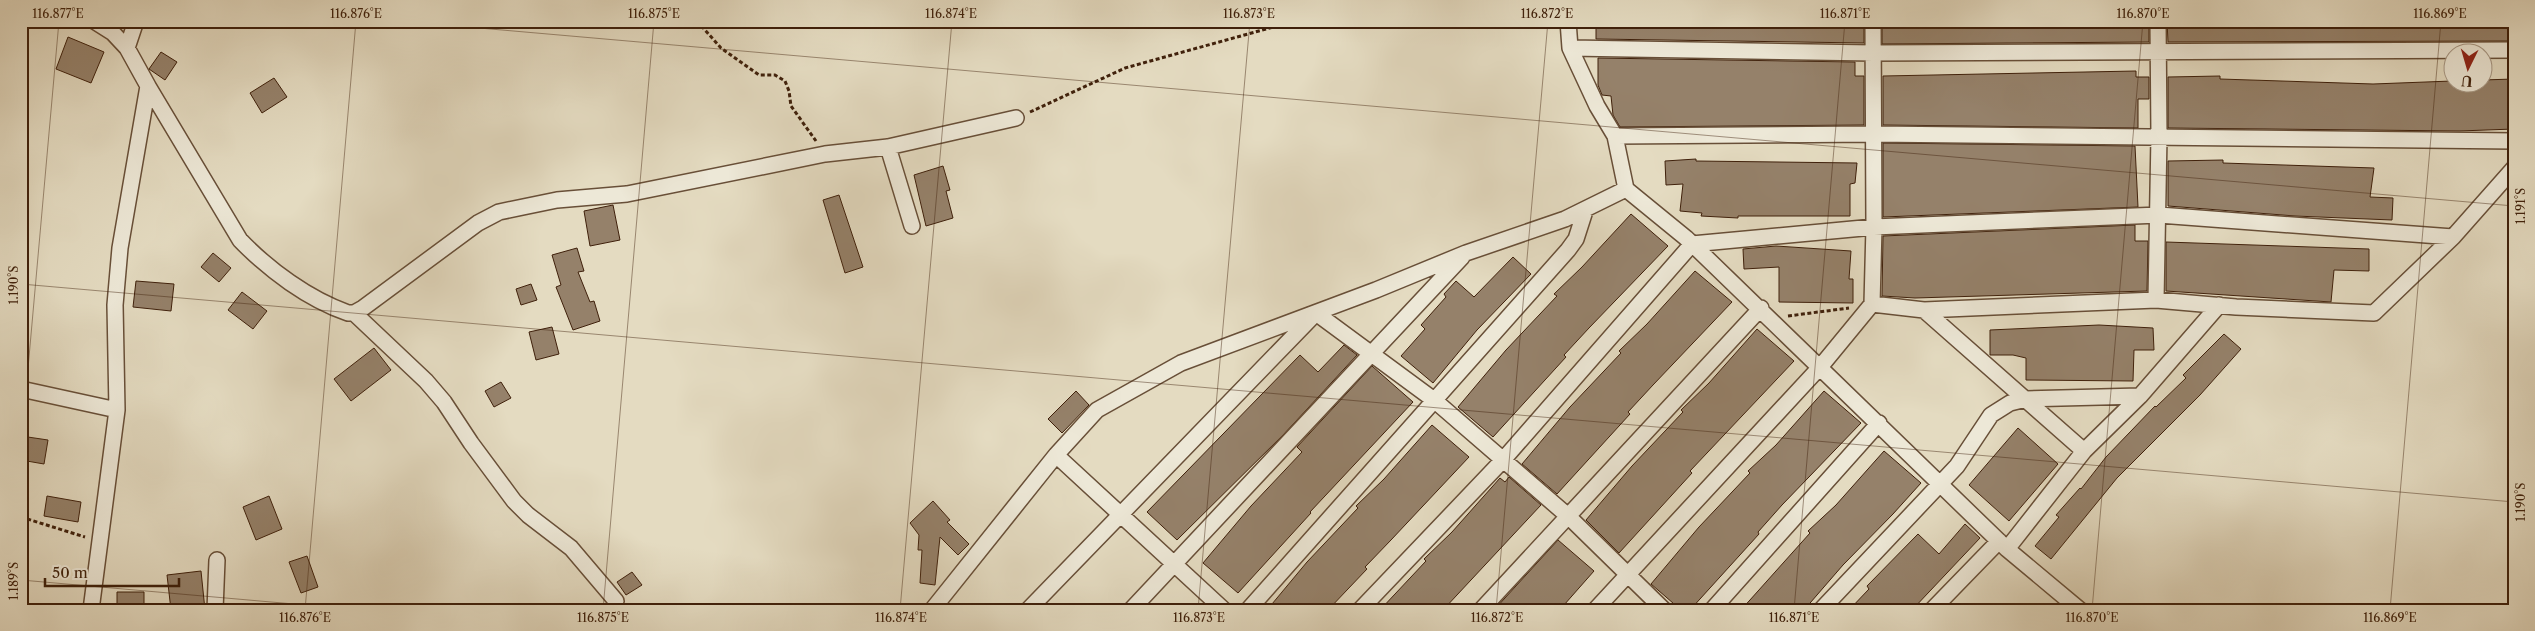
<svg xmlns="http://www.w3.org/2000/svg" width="2535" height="631" font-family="'Libre Caslon Text',serif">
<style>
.building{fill:#95816a;stroke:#3f200b}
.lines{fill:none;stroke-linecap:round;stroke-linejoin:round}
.minor-casing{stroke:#684f38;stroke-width:18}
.path{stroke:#3f200b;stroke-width:3;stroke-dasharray:4 2.5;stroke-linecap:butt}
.minor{stroke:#ede8d7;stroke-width:15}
.ticks{fill:none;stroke:#3f200b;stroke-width:1;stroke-opacity:0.45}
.neatline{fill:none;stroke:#3f200b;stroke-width:2}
.ticks-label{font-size:12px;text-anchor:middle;fill:#3f200b}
</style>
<rect width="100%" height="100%" fill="#e4dbc1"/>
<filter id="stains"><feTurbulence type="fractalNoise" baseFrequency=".004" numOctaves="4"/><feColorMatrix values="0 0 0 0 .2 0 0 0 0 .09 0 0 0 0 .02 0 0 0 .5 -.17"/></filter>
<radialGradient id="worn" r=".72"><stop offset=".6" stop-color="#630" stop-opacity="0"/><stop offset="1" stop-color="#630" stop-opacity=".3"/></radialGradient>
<path class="building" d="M1596,21H1854L1864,22V43L1596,39Z
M1914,21H2149V42L1882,44V22Z
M2167,21L2373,27V24L2409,23V26L2514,22V41L2168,42Z
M68,37L104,52L91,83L56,69Z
M161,52L177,62L165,80L149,69Z
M1598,58L1855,62V76H1864V125L1620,127L1613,115L1611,96L1602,95L1598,85Z
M2136,71V77H2149V99H2138V128L1883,125V76Z
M2220,76V79L2373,84L2452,81V82H2482V80L2514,79V129L2459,131L2168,128V77Z
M274,78L287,97L262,113L250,93Z
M1883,143L2135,146L2138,207L1883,217Z
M1696,159V161L1857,163L1855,183L1850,184V216H1738V218L1701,216L1702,213L1680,211L1683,184L1666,185L1665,161Z
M2223,160V163L2374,168L2370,197L2393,198L2392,220L2295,216L2168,206V161Z
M943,166L950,190L946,191L953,218L926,226L914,175Z
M839,195L863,267L845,273L823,200Z
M613,205L620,240L590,246L584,211Z
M1631,214L1668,246L1589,328L1564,355L1566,357L1493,437L1458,407L1506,350L1557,296L1554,294L1582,267Z
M2135,225V241H2148L2147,291L1915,298L1882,296L1883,236Z
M2166,242L2369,249V271L2334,270L2331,302L2166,291Z
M1776,246L1851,251L1849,279H1853V303L1779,302V267L1744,269L1743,249Z
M577,248L584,271L578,272L590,302L594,301L600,321L573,330L556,287L561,285L552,255Z
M213,253L231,268L219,282L201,267Z
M1513,257L1531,274L1477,330L1433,383L1401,356L1425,329L1421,325L1446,297L1444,294L1456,281L1474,297Z
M1695,271L1732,302L1653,385L1628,412L1630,414L1557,494L1522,464L1570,407L1621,353L1619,351L1647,324Z
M136,281L174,284L171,311L133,307Z
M531,284L537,300L521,305L516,289Z
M242,292L267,311L253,329L228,310Z
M2099,325L2153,328L2154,350H2134L2133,381L2026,380V358L2013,355H1990V330Z
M552,327L559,354L536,360L529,332Z
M1757,329L1794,361L1690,471L1692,473L1619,553L1586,520L1632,466L1683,412L1681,410L1709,383Z
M2224,334L2241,349L2200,395L2117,478L2051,559L2035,546L2059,517L2056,515L2080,488L2081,489L2106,457L2155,406L2156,407L2186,378L2183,375Z
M1344,345L1357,355L1284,434L1177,540L1147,512L1300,355L1318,372Z
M374,348L391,370L351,401L334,379Z
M1372,366L1413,402L1310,512L1311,513L1238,593L1203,563L1251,506L1302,452L1297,447Z
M501,382L511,398L494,407L485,391Z
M1076,391L1089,405L1062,433L1048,419Z
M1824,391L1861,423L1782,505L1758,532L1759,534L1690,610H1681L1651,584L1699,527L1750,473L1748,471L1776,445Z
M1432,425L1469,457L1391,540L1365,567L1367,569L1328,610H1305L1297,603L1291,610H1267L1307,562L1358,508L1356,506L1384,479Z
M2018,428L2058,464L2009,521L1969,485Z
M21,436L48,440L44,464L21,460Z
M1884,451L1921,483L1893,514L1843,565L1804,610H1741L1810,533L1808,531L1836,505Z
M1509,477L1541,505L1443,610H1380L1426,561L1424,559L1452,532L1500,478L1505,482Z
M47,496L81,502L78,522L44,516Z
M269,496L282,529L256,540L243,507Z
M933,501L950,520L947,522L969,544L958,555L940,537L935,585L920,583L922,550H918L919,535L910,523Z
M1965,524L1980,538L1912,610H1849L1869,589L1867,586L1918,534L1939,554Z
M1558,540L1594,571L1564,605L1559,610H1494Z
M307,556L318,587L301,593L289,562Z
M201,571L205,610H171L167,575Z
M632,572L642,585L626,595L617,582Z
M117,592H144V610H117Z"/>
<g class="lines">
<defs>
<path id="minor" d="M1568,21L1570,48L1597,106L1615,136L1626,189L1686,238L2007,549L2080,610
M127,48L136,21
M1570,48L1873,53L2514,50
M148,86L240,240C269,270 308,299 348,313H354L363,308L478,223L499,212L523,207L557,200L627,194L825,154L888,147L1016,118
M1615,136L1874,134L2514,141
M888,147L912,226
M2156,300L2159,136L2158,21
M1872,304L1924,310L2156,300L2236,307L2374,313L2453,237L2514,168
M1924,310L2084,451
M354,313L426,381L444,402L471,443L514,501L528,515L571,548L616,601
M21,389L117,410
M2007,549L2084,451L2140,396L2219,305
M91,610L117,410L115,305L120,248L148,86L127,48L113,33L94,21
M215,610L217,560
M932,610L1056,455
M1028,610L1316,313L1434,400L1568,516L1664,610
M1131,610L1462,257
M1224,610L1056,455L1097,410L1181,363L1376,290L1466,253L1565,219L1626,189
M1248,610L1568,250L1576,239L1585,211
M1360,610L1503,460L1692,244L1874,227L2159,215L2453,237
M1481,610L1761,308
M1595,610L1821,366L1872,304L1874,227L1873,21
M1712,610L1879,423
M1821,610L1957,466L1991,415L2010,403L2026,399L2140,396
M1932,610L1999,541"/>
</defs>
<use href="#minor" class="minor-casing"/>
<path class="path" d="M697,21L721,48L759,75H775L785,81L789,91L791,106L816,141
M1030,112L1125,68L1295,21
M1788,316L1849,308
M21,517L85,537"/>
<use href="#minor" class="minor"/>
</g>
<path class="ticks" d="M399,21L2514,206M21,284L2514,502M21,447L59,21M21,580L362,610M305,610L356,21M603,610L654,21M900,610L952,21M1198,610L1250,21M1496,610L1548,21M1794,610L1845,21M2092,610L2143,21M2390,610L2441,21"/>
<rect width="2535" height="631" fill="none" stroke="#e4dbc1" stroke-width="55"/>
<g transform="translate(2468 68) rotate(185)"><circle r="24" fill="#ede8d7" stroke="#a79885"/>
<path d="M0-4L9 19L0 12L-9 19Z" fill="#8f2418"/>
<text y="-8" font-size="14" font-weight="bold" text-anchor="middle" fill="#3f200b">U</text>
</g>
<path d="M45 578v8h134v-8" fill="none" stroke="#3f200b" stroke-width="2.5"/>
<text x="52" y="578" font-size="15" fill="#3f200b" stroke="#ede8d7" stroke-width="4" paint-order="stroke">50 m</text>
<rect x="28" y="28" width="2480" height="576" class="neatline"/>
<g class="ticks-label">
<text x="58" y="18">116.877°E</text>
<text x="356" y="18">116.876°E</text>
<text x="654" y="18">116.875°E</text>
<text x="951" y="18">116.874°E</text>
<text x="1249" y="18">116.873°E</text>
<text x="1547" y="18">116.872°E</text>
<text x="1845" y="18">116.871°E</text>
<text x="2143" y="18">116.870°E</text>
<text x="2440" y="18">116.869°E</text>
<text transform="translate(2521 206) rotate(-90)" y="4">1.191°S</text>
<text transform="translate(14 285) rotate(-90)" y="4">1.190°S</text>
<text transform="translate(2521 502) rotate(-90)" y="4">1.190°S</text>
<text transform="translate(14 581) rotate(-90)" y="4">1.189°S</text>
<text x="305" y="622">116.876°E</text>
<text x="603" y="622">116.875°E</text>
<text x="901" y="622">116.874°E</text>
<text x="1199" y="622">116.873°E</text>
<text x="1497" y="622">116.872°E</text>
<text x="1794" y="622">116.871°E</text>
<text x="2092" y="622">116.870°E</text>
<text x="2390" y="622">116.869°E</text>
</g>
<rect width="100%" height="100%" filter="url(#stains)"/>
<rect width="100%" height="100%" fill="url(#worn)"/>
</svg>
